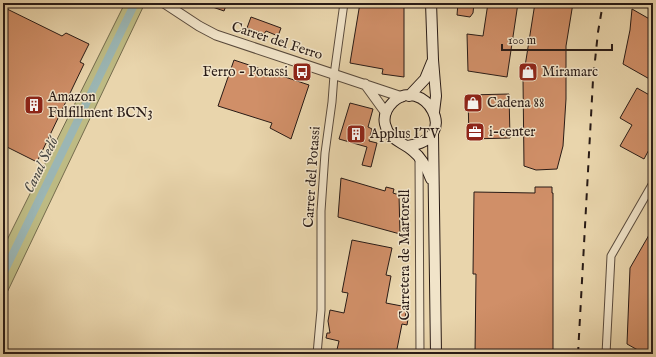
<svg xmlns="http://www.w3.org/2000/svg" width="656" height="357" font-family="'IM FELL English',serif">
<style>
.green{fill:#bebb84;stroke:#746b4d}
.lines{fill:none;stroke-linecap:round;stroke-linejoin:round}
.canal{stroke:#9bb6b4;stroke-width:8}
.building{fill:#d08f68;stroke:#291b16}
.minor-casing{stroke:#594a3c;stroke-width:9}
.tertiary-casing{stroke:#594a3c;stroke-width:11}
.secondary-casing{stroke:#291b16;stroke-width:12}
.minor{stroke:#f1e4c9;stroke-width:7}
.tertiary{stroke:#f1e4c9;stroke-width:9}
.secondary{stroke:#f1e4c9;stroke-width:10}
.rail{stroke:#291b16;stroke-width:2;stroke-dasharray:7 7;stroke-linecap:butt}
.labels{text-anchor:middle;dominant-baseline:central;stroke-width:3;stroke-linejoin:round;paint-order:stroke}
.street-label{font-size:14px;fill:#291b16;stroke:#f1e4c9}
.poi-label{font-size:14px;fill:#291b16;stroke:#f1e4c9;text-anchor:start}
.water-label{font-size:15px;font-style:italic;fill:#4b4a45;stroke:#f1e4c9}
</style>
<rect width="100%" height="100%" fill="#e9d5ac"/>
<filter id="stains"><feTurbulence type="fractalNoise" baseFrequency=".005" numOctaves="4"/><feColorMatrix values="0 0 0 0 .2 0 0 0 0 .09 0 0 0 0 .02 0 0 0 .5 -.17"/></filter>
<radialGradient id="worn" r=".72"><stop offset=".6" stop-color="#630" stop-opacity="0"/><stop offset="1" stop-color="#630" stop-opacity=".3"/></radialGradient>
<path class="green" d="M125,3H145L3,301V248Z"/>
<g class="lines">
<path class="canal" d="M3,274L135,3"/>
</g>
<path class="building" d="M205,3H227L224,11L204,4Z
M360,3H404V77L382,74L383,69L350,63Z
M458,3H474L473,13L470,17L457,15Z
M488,3H518L507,77L468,71L467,34L483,36Z
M535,3H573L566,46V99L563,146L557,169L536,170L524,166L523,79Z
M3,7L62,36L66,33L89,44L80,62L84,64L37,162L3,145Z
M632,9L653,21V81L623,64L630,30Z
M251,17L281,28L278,36L266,31L264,34L247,28Z
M234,60L309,85L291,139L270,128L272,123L218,106Z
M637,88L653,97V142L644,159L620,146L632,125L620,118Z
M509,94L510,138L469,139L468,95Z
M350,103L373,109L368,127L372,129L369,141L377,143L371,167L362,165L367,147L339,139Z
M341,178L385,191L386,187L394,189L393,193L399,195L400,234L338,217Z
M535,187H552V193H553V354H475L476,274H473L474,192L535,193Z
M653,228V354H645L627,344L630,268Z
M352,240L392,248L386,275L391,276L386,303L407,307L405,318L408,319L407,325L402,324L396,354H336L339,341L326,338L327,333H330L328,321L330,310L344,313L348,293L342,292Z"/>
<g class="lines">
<defs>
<path id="minor" d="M419,157L420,354
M317,354L321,310V211L325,153L332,102L334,75L344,3
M606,354L611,256L653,183"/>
<path id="tertiary" d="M164,3L199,26L216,35L402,97
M365,84L386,113"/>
<path id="secondary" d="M431,3L433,60L436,96L434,112
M409,96L425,79L432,62
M433,134L436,354
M407,146C465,139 422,74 393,102C387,108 383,115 385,124C389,141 402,141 413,151C422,158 427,168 431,179"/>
</defs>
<use href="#minor" class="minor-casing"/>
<use href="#tertiary" class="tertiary-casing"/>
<use href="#secondary" class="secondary-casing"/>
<use href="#minor" class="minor"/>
<use href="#tertiary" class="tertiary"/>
<use href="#secondary" class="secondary"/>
<path class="rail" d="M578,354L593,80L598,32L603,3"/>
</g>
<defs>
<symbol id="bus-square" viewBox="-11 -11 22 22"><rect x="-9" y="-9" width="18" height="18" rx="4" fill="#8f2418" stroke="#f1e4c9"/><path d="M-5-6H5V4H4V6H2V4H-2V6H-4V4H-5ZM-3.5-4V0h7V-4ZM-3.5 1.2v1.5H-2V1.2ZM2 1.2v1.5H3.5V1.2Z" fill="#fff"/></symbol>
<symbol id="shop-square" viewBox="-11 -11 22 22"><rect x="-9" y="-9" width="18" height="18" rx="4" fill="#8f2418" stroke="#f1e4c9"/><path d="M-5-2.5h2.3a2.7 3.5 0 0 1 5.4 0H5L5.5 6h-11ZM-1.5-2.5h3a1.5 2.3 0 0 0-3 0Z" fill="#fff"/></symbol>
<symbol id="building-square" viewBox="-11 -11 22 22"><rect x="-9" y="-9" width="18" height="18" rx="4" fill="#8f2418" stroke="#f1e4c9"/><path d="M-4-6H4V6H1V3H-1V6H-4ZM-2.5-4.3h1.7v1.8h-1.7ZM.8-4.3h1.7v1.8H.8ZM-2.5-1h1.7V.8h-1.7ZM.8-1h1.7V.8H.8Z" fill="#fff"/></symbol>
<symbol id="office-square" viewBox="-11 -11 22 22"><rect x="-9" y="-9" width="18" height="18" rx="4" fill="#8f2418" stroke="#f1e4c9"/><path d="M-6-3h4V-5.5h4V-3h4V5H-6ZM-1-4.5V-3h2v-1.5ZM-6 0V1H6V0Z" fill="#fff"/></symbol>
</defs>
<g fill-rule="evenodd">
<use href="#bus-square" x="291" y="61" width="22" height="22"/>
<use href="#shop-square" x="517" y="61" width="22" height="22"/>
<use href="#shop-square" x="462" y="92" width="22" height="22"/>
<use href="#building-square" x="23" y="94" width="22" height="22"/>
<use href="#office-square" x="464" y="121" width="22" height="22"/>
<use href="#building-square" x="345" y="123" width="22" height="22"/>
</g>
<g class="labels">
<g class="street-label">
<text transform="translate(277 41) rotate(18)">Carrer del Ferro</text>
<text transform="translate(312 177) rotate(-86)">Carrer del Potassi</text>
<text transform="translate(405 255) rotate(-90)">Carretera de Martorell</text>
</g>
<g class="poi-label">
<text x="288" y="72" text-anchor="end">Ferro - Potassi</text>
<text x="542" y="72">Miramarc</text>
<text x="48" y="97">Amazon<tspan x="48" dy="16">Fulfillment BCN3</tspan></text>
<text x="487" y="103">Cadena 88</text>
<text x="489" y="132">i-center</text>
<text x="370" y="134">Applus ITV</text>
</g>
<g class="water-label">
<text transform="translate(41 165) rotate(-64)">Canal Sedó</text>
</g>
</g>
<rect width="656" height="357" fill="none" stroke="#e9d5ac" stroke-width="16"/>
<rect x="4" y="4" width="648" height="349" fill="none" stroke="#291b16" stroke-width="2"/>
<rect x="8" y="8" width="640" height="341" fill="none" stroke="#291b16"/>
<path d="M502 44v6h110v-6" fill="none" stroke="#291b16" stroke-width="2"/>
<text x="508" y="44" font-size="12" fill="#291b16" stroke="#f1e4c9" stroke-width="3" paint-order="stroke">100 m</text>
<rect width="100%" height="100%" filter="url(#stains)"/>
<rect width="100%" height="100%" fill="url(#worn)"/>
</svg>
